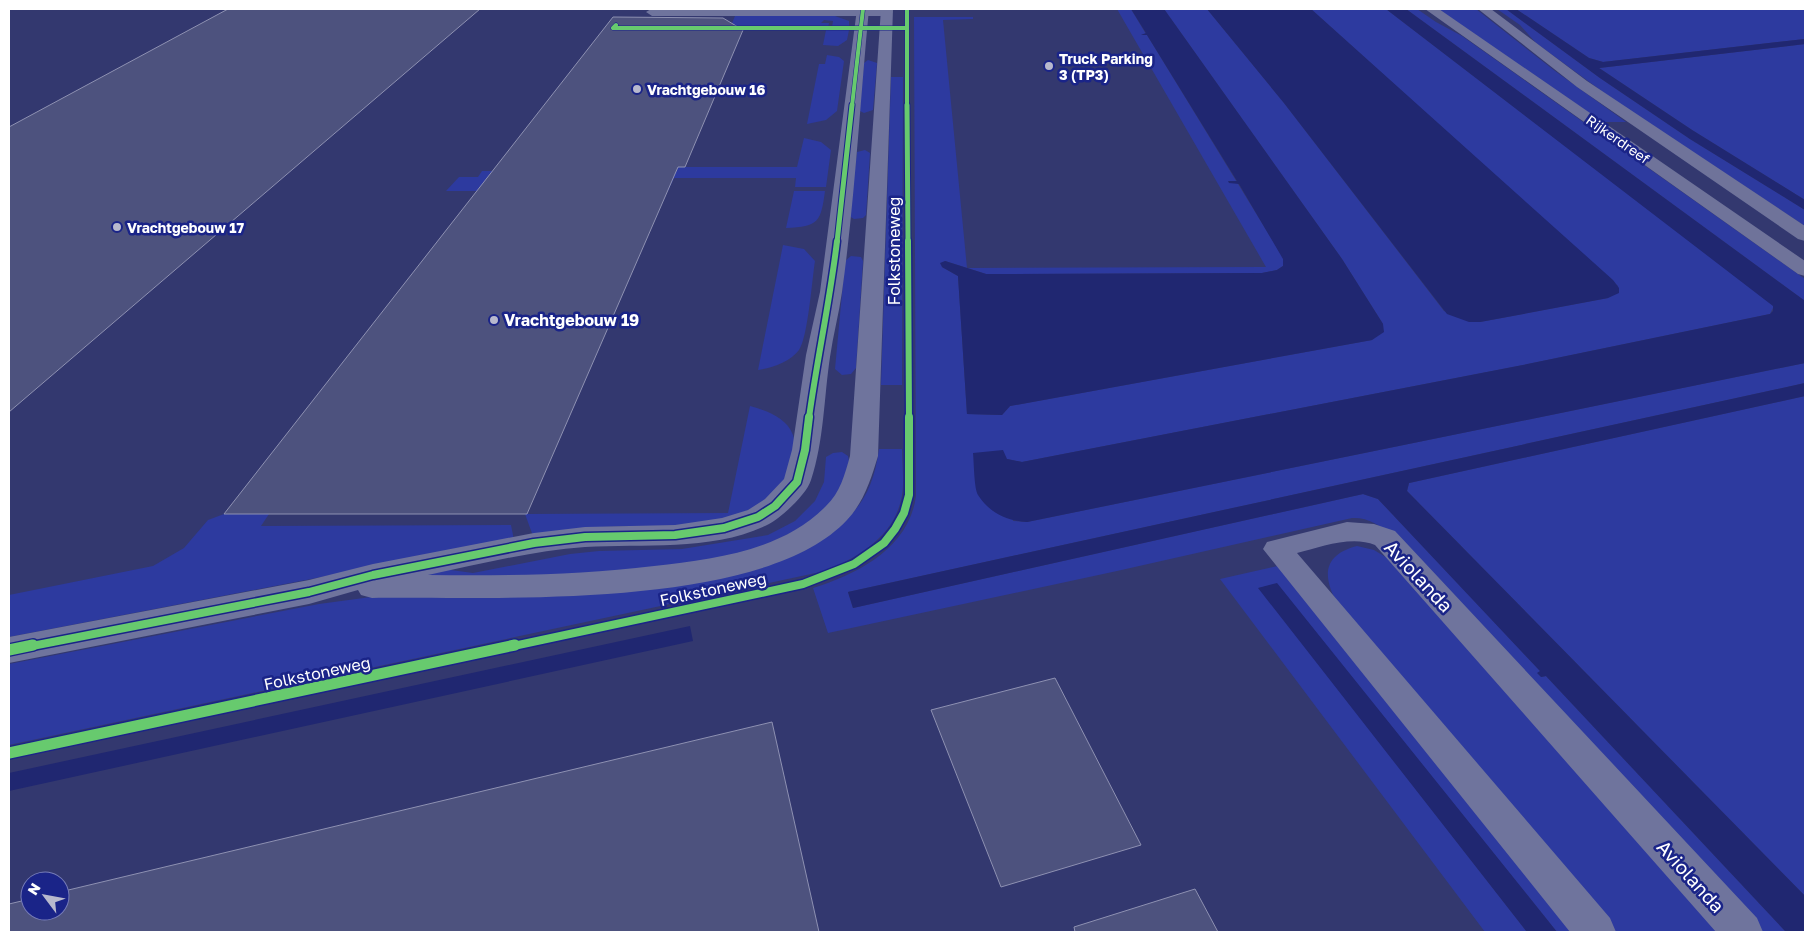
<svg xmlns="http://www.w3.org/2000/svg" width="1814" height="941" font-family="'Golos Text',sans-serif">
<style>
.green{fill:#2d3a9f}
.water{fill:#202771}
.building{fill:#4d527e;stroke:#8e91b2}
.lines{fill:none;stroke-linecap:round;stroke-linejoin:round}
.minor{fill:#6f749d;fill-rule:evenodd}
.tertiary{fill:#6f749d;fill-rule:evenodd}
.trunk{fill:#6f739a;fill-rule:evenodd}
.cycleway-far4-casing{stroke:#1a2488;stroke-width:5}
.cycleway-far3-casing{stroke:#1a2488;stroke-width:7}
.cycleway-far2-casing{stroke:#1a2488;stroke-width:9}
.cycleway-far1-casing{stroke:#1a2488;stroke-width:11}
.cycleway-casing{stroke:#1a2488;stroke-width:14}
.cycleway-far4{stroke:#67ca6e;stroke-width:4}
.cycleway-far3{stroke:#67ca6e;stroke-width:5}
.cycleway-far2{stroke:#67ca6e;stroke-width:6}
.cycleway-far1{stroke:#67ca6e;stroke-width:8}
.cycleway{stroke:#67ca6e;stroke-width:11}
.poi-dot{fill:#b8b9cd;stroke:#1a2488;stroke-width:2}
.labels{text-anchor:middle;dominant-baseline:central;stroke-width:5;stroke-linejoin:round;paint-order:stroke}
.far-poi-label{font-size:14px;font-weight:bold;fill:#fff;stroke:#1a2488;text-anchor:start}
.far-street-label{font-size:14px;fill:#fff;stroke:#1a2488}
.street-label{font-size:16px;fill:#fff;stroke:#1a2488}
.poi-label{font-size:16px;font-weight:bold;fill:#fff;stroke:#1a2488;text-anchor:start}
.near-street-label{font-size:19px;fill:#fff;stroke:#1a2488}
</style>
<rect width="100%" height="100%" fill="#33386f"/>
<path class="green" d="M1117,9H1131L1146,34L1141,35H1147L1284,259L1283,266L1277,270L1262,273L986,274L945,261L942,267L958,276L967,414L1002,415L1010,406L1372,340L1383,324L1342,259L1164,9H1207L1284,103L1444,311L1474,322H1480L1608,298L1618,286L1311,9H1386L1774,306L1770,314L1523,365L1022,462L1007,459L1013,521L1027,522L1805,363V383L848,592L853,608L1363,494L1378,499L1541,672V677L1546,676L1786,932H1756L1391,535C1380,525 1367,517 1352,518L1117,571L828,633L813,588C858,574 909,548 916,496L914,17H973V19L943,20L967,268L1266,267Z
M1406,9H1417L1436,22L1462,36L1805,279V301Z
M1438,9H1476L1555,71L1626,122H1602Z
M1497,9H1506L1600,78L1690,139L1805,210V226L1618,103L1536,43L1520,25Z
M1516,9H1805V39L1603,62L1589,58Z
M753,14L835,16L849,21V27H832L833,21L824,20L821,23H829L828,28H730L735,16Z
M826,30H849L847,40L838,46L823,45Z
M1805,44V200L1692,130L1599,68Z
M827,55L839,57L844,61L837,111L826,120L807,124L819,64H825Z
M868,60L877,63L873,110L864,113L860,111V106L864,63Z
M891,77H903L902,385H881Z
M804,138L821,142L831,150L826,187H795L796,178H674L668,191H446L459,177H478L482,171H676L678,167H797Z
M865,150L870,153L866,215L863,218L854,219L849,216L857,152Z
M794,191H825C821,221 819,227 786,228Z
M783,245L804,249L815,261C812,279 808,337 799,350C790,362 772,368 758,370Z
M851,256L861,257L863,261L856,368L851,374L842,375L835,369L845,261Z
M1805,396V896L1407,491L1409,483Z
M750,406C767,411 786,417 793,435C796,443 793,453 792,461C791,473 786,478 778,487C739,535 656,524 601,527C579,528 556,533 533,536L525,514L728,513Z
M879,449H902C902,465 905,485 901,500C893,537 857,558 825,571L9,745V664L319,604L371,597L563,594L812,545C853,518 872,500 879,449Z
M842,452L848,456L849,461L843,483L832,501L809,524L748,554L606,577L415,579L436,568L473,573L570,554L599,551L682,549L768,535L795,521L815,501L824,482L826,457L833,453Z
M224,514H269L261,526L511,525L514,540L9,637V595L153,566L184,548L208,520Z
M1357,546L1374,550L1399,565L1729,932H1610L1356,631C1337,605 1303,560 1357,546Z
M1282,565L1583,932H1557L1277,584L1259,588L1527,932H1485L1220,579Z"/>
<path class="water" d="M1131,9H1164L1342,259L1383,324L1384,332L1372,340L1010,406L1002,415L967,414L958,276L942,267L940,263L945,261L986,274L1262,273L1277,270L1283,266V259L1239,184L1229,183L1228,181H1237L1147,35H1141L1146,33Z
M1207,9H1311L1613,280L1619,288V293L1608,298L1480,322H1469L1447,314L1284,103Z
M1386,9H1406L1805,301V363L1027,522C1008,521 989,513 978,495C974,488 974,463 973,453L1003,450L1007,459L1022,462L1523,365L1770,314L1773,311V306Z
M1506,9H1516L1589,58L1603,62L1805,39V44L1599,68L1692,130L1805,200V210L1690,139L1600,78Z
M1805,383V396L1409,483L1407,491L1805,896V932H1786L1546,676L1541,677L1537,673L1540,671L1378,499L1363,494L853,608L848,592Z
M1277,583L1557,932H1527L1258,588Z
M690,626L693,641L9,791V773Z"/>
<path class="building" d="M228,9H480L9,412V127Z
M613,17L723,18L743,30L685,167H678L527,514H224Z
M1055,678L1141,845L1001,887L931,710Z
M772,722L819,932H9V904L30,899V911H60V892Z
M1195,889L1218,932H1075L1074,927Z"/>
<g class="lines">
<path class="minor" d="M651,9H888L893,12L887,16H652L646,12Z
M1347,522L1374,524L1395,531L1757,918L1763,932H1716L1375,545C1352,535 1320,547 1297,553L1610,918L1616,932H1570L1263,549L1267,542Z"/>
<path class="tertiary" d="M857,9H869C860,102 855,199 842,292C839,314 833,335 830,357C824,397 824,441 811,480C807,494 782,517 769,524C713,552 645,543 585,547C532,551 480,564 428,575C504,576 579,575 654,566C714,559 782,551 826,506C840,493 845,474 850,456L881,9H893L878,456C871,479 864,502 847,520C761,612 491,596 372,598L361,595L358,590L309,604L9,663V637L309,580L373,564L534,533L585,527L675,525L722,518L748,510L765,499L784,479L792,450L806,355L820,292Z"/>
<path class="trunk" d="M1425,9H1439L1805,261V276L1798,274Z
M1478,9H1491L1587,81L1805,226V241L1798,239L1577,87Z"/>
<defs>
<path id="cycleway-far4" d="M907,9V106
M616,25L613,28H907
M852,106L863,9"/>
<path id="cycleway-far3" d="M907,105L908,242
M837,242L852,105"/>
<path id="cycleway-far2" d="M908,241L909,418
M809,418C817,359 830,301 837,241"/>
<path id="cycleway-far1" d="M27,647L309,592L373,575L534,543L585,537L675,535L724,528L758,517L775,506L797,482L805,450L809,417
M509,647L803,584L854,564L884,543L895,529L904,513L909,495V417"/>
<path id="cycleway" d="M9,650L33,645
M9,753L515,645"/>
</defs>
<use href="#cycleway-far4" class="cycleway-far4-casing"/>
<use href="#cycleway-far3" class="cycleway-far3-casing"/>
<use href="#cycleway-far2" class="cycleway-far2-casing"/>
<use href="#cycleway-far1" class="cycleway-far1-casing"/>
<use href="#cycleway" class="cycleway-casing"/>
<use href="#cycleway-far4" class="cycleway-far4"/>
<use href="#cycleway-far3" class="cycleway-far3"/>
<use href="#cycleway-far2" class="cycleway-far2"/>
<use href="#cycleway-far1" class="cycleway-far1"/>
<use href="#cycleway" class="cycleway"/>
</g>
<g class="poi-dot">
<circle cx="1049" cy="66" r="5"/>
<circle cx="637" cy="89" r="5"/>
<circle cx="117" cy="227" r="5"/>
<circle cx="494" cy="320" r="5"/>
</g>
<g class="labels">
<g class="far-poi-label">
<text x="1059" y="58">Truck Parking<tspan x="1059" dy="16">3 (TP3)</tspan></text>
<text x="647" y="89">Vrachtgebouw 16</text>
<text x="127" y="227">Vrachtgebouw 17</text>
</g>
<g class="far-street-label">
<text transform="translate(1618 139) rotate(35)">Rijkerdreef</text>
</g>
<g class="street-label">
<text transform="translate(894 251) rotate(-90)">Folkstoneweg</text>
<text transform="translate(713 589) rotate(-12)">Folkstoneweg</text>
<text transform="translate(317 673) rotate(-12)">Folkstoneweg</text>
</g>
<g class="poi-label">
<text x="504" y="320">Vrachtgebouw 19</text>
</g>
<g class="near-street-label">
<text transform="translate(1419 576) rotate(47)">Aviolanda</text>
<text transform="translate(1691 876) rotate(48)">Aviolanda</text>
</g>
</g>
<rect width="1814" height="941" fill="none" stroke="#ffffff" stroke-width="20"/>
<g transform="translate(45 896) rotate(302)"><circle r="24" fill="#1a2488" stroke="#767cb8"/>
<path d="M0-4L9 19L0 12L-9 19Z" fill="#b8b9cd"/>
<text y="-8" font-size="14" font-weight="bold" text-anchor="middle" fill="#ffffff">N</text>
</g>
</svg>
